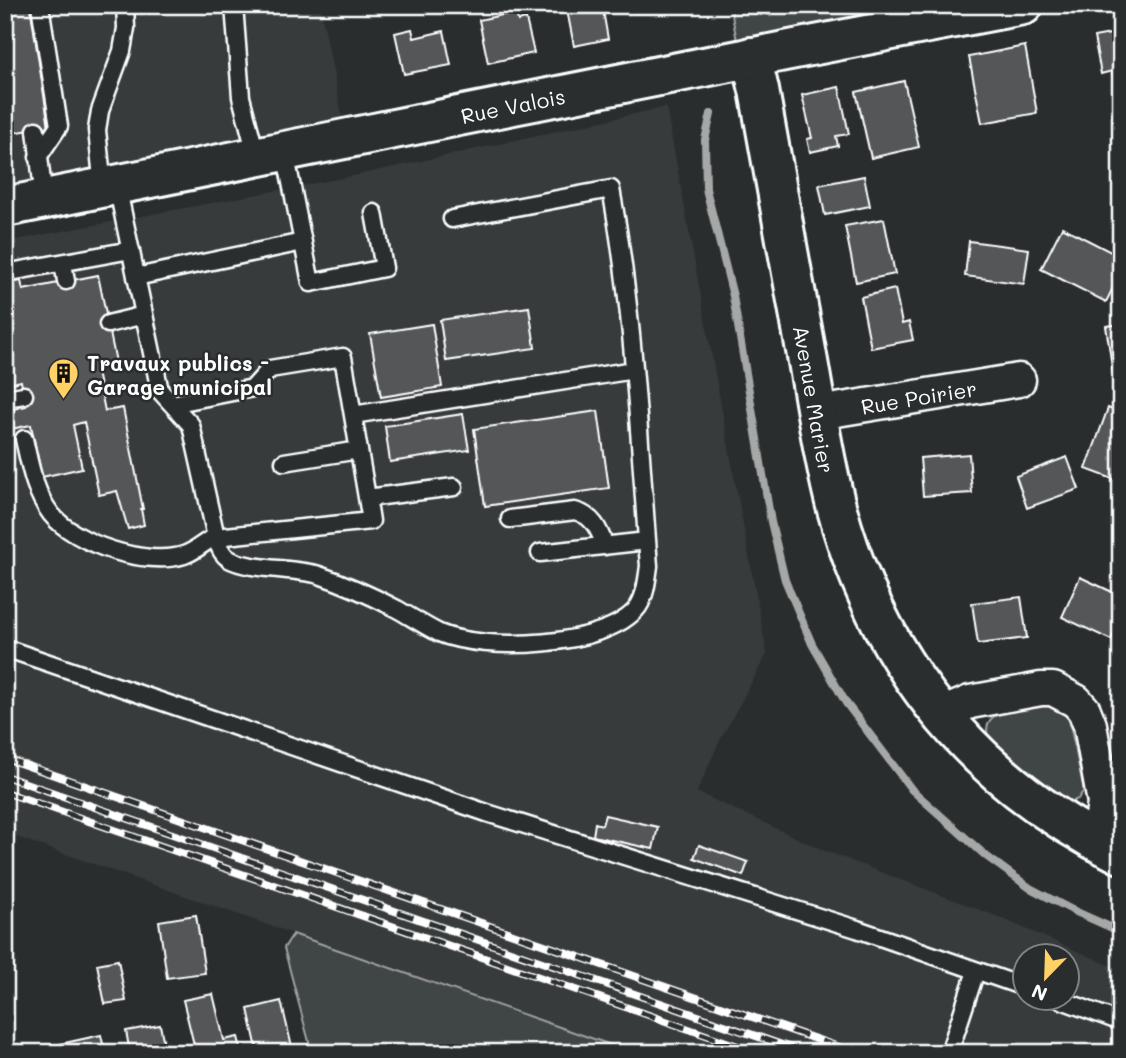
<svg xmlns="http://www.w3.org/2000/svg" width="1126" height="1058" font-family="Mali,sans-serif">
<style>
.built{fill:#373a3b;fill-rule:evenodd}
.green{fill:#414445;stroke:#a0a2a2;stroke-width:2}
.lines{fill:none;stroke-linecap:round;stroke-linejoin:round}
.stream{stroke:#a6a7a7;stroke-width:8}
.building{fill:#555758;stroke:#fff;stroke-width:2}
.service-casing{stroke:#fff;stroke-width:21}
.minor-casing{stroke:#fff;stroke-width:37}
.tertiary-casing{stroke:#fff;stroke-width:44}
.service{stroke:#2a2d2e;stroke-width:16}
.minor{stroke:#2a2d2e;stroke-width:32}
.tertiary{stroke:#2a2d2e;stroke-width:38}
.rail-casing{stroke:#fff;stroke-width:8}
.rail{stroke:#2a2d2e;stroke-width:5;stroke-dasharray:16;stroke-linecap:butt}
.labels{text-anchor:middle;dominant-baseline:central;stroke-width:5;stroke-linejoin:round;paint-order:stroke}
.street-label{font-size:21px;fill:#fff;stroke:#2a2d2e}
.poi-label{font-size:21px;font-weight:bold;fill:#fff;stroke:#2a2d2e;text-anchor:start}
</style>
<rect width="100%" height="100%" fill="#2a2d2e"/>
<filter id="ink" filterUnits="userSpaceOnUse"><feTurbulence type="fractalNoise" baseFrequency=".0143" numOctaves="2"/><feDisplacementMap in="SourceGraphic" scale="14" xChannelSelector="R" yChannelSelector="G"/><feConvolveMatrix kernelMatrix="1 2 1 2 8 2 1 2 1" color-interpolation-filters="sRGB"/></filter>
<g filter="url(#ink)">
<path class="built" d="M5,5H320L343,121L5,189Z
M666,107L767,654L718,744L697,792L823,850L996,916L1121,970V1053H634L5,833V242L353,176ZM1024,956H1066V998H1024Z"/>
<path class="green" d="M730,5H751L771,16L776,5H945L772,38L771,33L737,41Z
M1045,706C1056,706 1063,711 1069,720L1084,790L1078,799L1071,802C1052,795 1005,760 992,744C986,737 985,725 992,718C1000,710 1033,708 1045,706Z
M293,934L634,1053H534C521,1047 508,1050 495,1053H312L284,948Z"/>
<g class="lines">
<path class="stream" d="M760,12L763,5
M711,114L705,140L706,189L733,296L771,522L785,580L812,644L846,703L912,790L986,856L1030,888L1072,910L1121,932"/>
</g>
<path class="building" d="M5,5H30L49,127L5,134Z
M566,5H602L608,39L574,46Z
M634,5H670L636,12Z
M516,12L518,21L526,19L534,53L488,63L479,20Z
M412,29L414,38L444,31L451,65L404,74L395,33Z
M1121,32V75L1113,76L1112,71L1101,74L1094,37Z
M1025,46L1037,113L982,123L969,57Z
M904,81L919,147L871,158L856,92Z
M839,87L849,134L836,136L838,146L810,152L807,139L812,138L802,95Z
M864,176L870,206L825,215L819,185Z
M884,219L895,274L856,282L845,226Z
M1062,227L1121,257V272L1106,302L1041,269Z
M969,241L1029,249L1024,284L965,276Z
M98,275L116,362L96,367L105,411L123,408L143,509H141L144,525L128,529L117,491L99,495L84,422L73,425L82,468L42,477L31,425L6,430L5,416L14,414L13,409L26,406L21,381L5,385V281L7,284L21,281L23,290Z
M895,289L902,324L909,322L913,340L871,348L861,297Z
M529,307L535,348L446,361L440,320Z
M432,324L442,387L381,397L370,334Z
M1121,324V372L1113,373L1106,326Z
M1108,408L1121,413V482L1086,469Z
M598,411L609,488L485,506L474,429Z
M463,414L469,450L390,462L385,426Z
M969,454L972,493L923,496L920,458Z
M1067,457L1079,489L1027,508L1016,476Z
M1080,577L1121,596V618L1111,640L1062,617Z
M1021,597L1027,638L978,644L972,603Z
M605,815L658,827L653,849L593,836L595,823L602,825Z
M699,845L748,862L743,876L694,858Z
M196,915L205,973L167,978L159,921Z
M118,960L126,1001L105,1004L97,964Z
M213,994L224,1040L238,1037L242,1053H196L183,1000Z
M281,1001L292,1047L258,1053L248,1009Z
M160,1025L166,1053H130L126,1031Z
M101,1035L105,1053H62L60,1044Z"/>
<g class="lines">
<defs>
<path id="service" d="M234,5L241,97L257,158
M36,130L44,200
M285,152L311,283L384,268L374,213
M38,157L59,126L40,5
M117,185L160,391L191,425L216,537L371,521L343,357L270,369L253,388L172,404
M103,188L97,130L100,111L122,51L126,28L125,5
M63,263L66,281
M5,273L131,250
M136,277L303,242
M108,324L144,315
M5,398L24,395
M353,415L634,370
M24,439C30,465 34,492 51,514C75,544 146,567 184,555C197,551 204,541 216,537C218,545 221,554 229,559C248,570 296,568 319,575C346,584 372,596 397,609C411,617 425,626 439,633C484,652 607,648 638,607C646,595 647,579 649,566C639,440 634,313 611,189L452,219
M284,462L359,450
M367,498L454,487
M510,519L575,511C593,516 599,529 605,546
M540,553L647,541
M5,648L487,813L857,929L1024,987
M1056,998L1121,1022
M949,1053L976,971"/>
<g id="minor">
<path id="s1" d="M818,413L1019,380"/>
<path d="M945,717L956,708L970,702L1041,689H1053L1076,701L1084,710L1090,725L1104,803L1098,843"/>
</g>
<g id="tertiary">
<path id="s2" d="M751,57L759,90C774,175 790,260 805,345C815,398 822,453 836,506C879,664 974,781 1121,854"/>
<path id="s3" d="M5,207C344,140 683,69 1023,5"/>
</g>
</defs>
<use href="#service" class="service-casing"/>
<use href="#minor" class="minor-casing"/>
<use href="#tertiary" class="tertiary-casing"/>
<use href="#service" class="service"/>
<use href="#minor" class="minor"/>
<use href="#tertiary" class="tertiary"/>
<defs>
<path id="rail" d="M5,758L856,1053
M5,776L805,1053
M5,792L758,1053"/>
</defs>
<use href="#rail" class="rail-casing"/>
<use href="#rail" class="rail"/>
</g>
</g>
<defs>
<symbol id="building-pin" viewBox="-11 -11 22 30"><path d="M0 17L-7.5 6A9.5 9.5 0 1 1 7.5 6Z" fill="#ffd166" stroke="#2a2d2e"/><path d="M-4-6H4V6H1V3H-1V6H-4ZM-2.5-4.3h1.7v1.8h-1.7ZM.8-4.3h1.7v1.8H.8ZM-2.5-1h1.7V.8h-1.7ZM.8-1h1.7V.8H.8Z" fill="#111"/></symbol>
</defs>
<g fill-rule="evenodd">
<use href="#building-pin" x="46" y="356" width="35" height="47"/>
</g>
<g class="labels">
<g class="street-label">
<text stroke="none"><textPath href="#s3" startOffset="518">Rue Valois</textPath></text>
<text stroke="none"><textPath href="#s1" startOffset="102">Rue Poirier</textPath></text>
<text stroke="none"><textPath href="#s2" startOffset="348">Avenue Marier</textPath></text>
</g>
<g class="poi-label">
<text x="87" y="362">Travaux publics -<tspan x="87" dy="24">Garage municipal</tspan></text>
</g>
</g>
<rect width="1126" height="1058" fill="none" stroke="#2a2d2e" stroke-width="28"/>
<rect x="14" y="14" width="1098" height="1030" fill="none" stroke="#fff" stroke-width="2.5" filter="url(#ink)"/>
<g transform="translate(1046 977) rotate(203)"><circle r="33" fill="#2a2d2e" stroke="#7f8182" stroke-width="2"/>
<path d="M0-5L12 26L0 18L-12 26Z" fill="#ffd166"/>
<text y="-10" font-size="19" font-weight="bold" text-anchor="middle" fill="#ffffff">N</text>
</g>
</svg>
